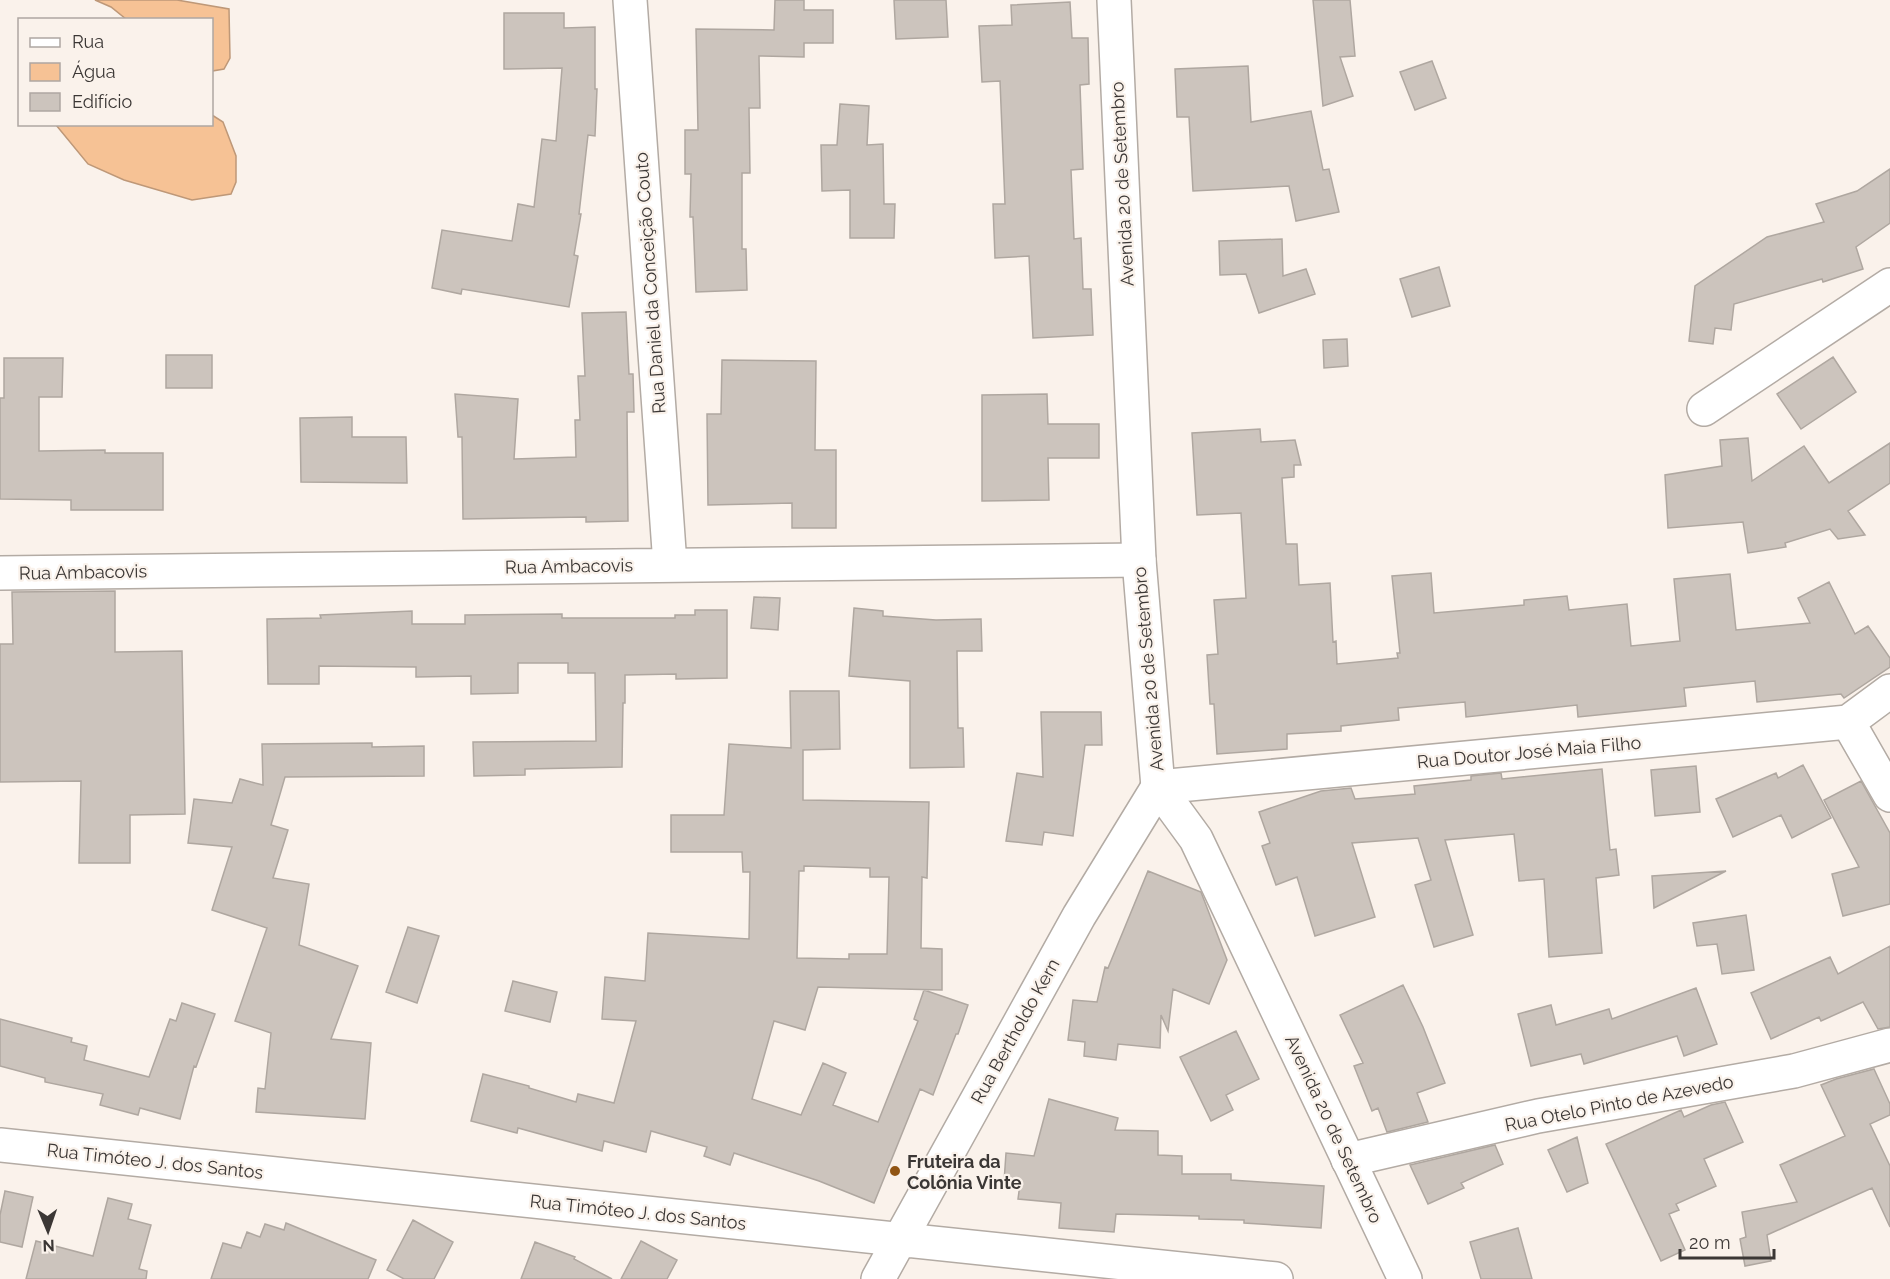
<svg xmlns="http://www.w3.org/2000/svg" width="1890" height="1279" font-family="Raleway,sans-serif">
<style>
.water{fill:#f6c295;stroke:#be9878;stroke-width:1.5}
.building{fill:#ccc4bd;stroke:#afa7a0;stroke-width:1.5;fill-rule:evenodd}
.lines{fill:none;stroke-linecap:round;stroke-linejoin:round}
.minor-casing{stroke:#b3aba4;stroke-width:36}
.tertiary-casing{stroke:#b3aba4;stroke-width:36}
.minor{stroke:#fff;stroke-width:33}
.tertiary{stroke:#fff;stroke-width:33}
.poi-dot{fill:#915514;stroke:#faf2eb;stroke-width:2}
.labels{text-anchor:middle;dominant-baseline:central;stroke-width:4.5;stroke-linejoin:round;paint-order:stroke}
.street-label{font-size:18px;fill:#3b3735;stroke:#faf2eb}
.poi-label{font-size:18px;font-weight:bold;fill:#3b3735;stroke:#faf2eb;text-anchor:start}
</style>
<rect width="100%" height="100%" fill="#faf2eb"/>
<path class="water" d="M95,0H177L229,9L230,58L224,69L212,71V20L126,19L111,7Z
M212,115L223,122L236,156V182L231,194L192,200L124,180L88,164L56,125L212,124Z"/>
<path class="building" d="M775,0H804V10H833V43H804V57L759,56L760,108H749L750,173H742V249H746L747,290L696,292L693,217H690L691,174H685V130H698L696,29L774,30Z
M894,0H946L948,37L896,39Z
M1313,0H1350L1355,56L1340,57L1353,96L1323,106Z
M1070,2L1072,38H1088L1089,84L1080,85L1083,169L1071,170L1074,239L1081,238L1083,289H1091L1093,335L1033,338L1029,256L995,258L993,204H1005L1000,81L982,82L979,26L1012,25L1011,5Z
M504,13H564V28L595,27V89H597L595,136L588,135L579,214H581L574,255L578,256L569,307L462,289L461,294L432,288L442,230L512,241L518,204L534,207L542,139L556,141L562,68L504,69Z
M1432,61L1446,98L1415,110L1400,72Z
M1248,66L1251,122L1311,111L1323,170L1329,169L1339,212L1296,221L1289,186L1193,191L1189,117H1177L1175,69Z
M840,104L869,106L867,145L883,144L884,204H895L894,238H850V190L822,191L821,145H837Z
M1890,169V223L1856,247L1863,269L1823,282L1822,279L1734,304L1731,330L1715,328L1713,344L1689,341L1695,286L1767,237L1824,222L1816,204L1857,191Z
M1282,239L1283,276L1306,269L1315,294L1259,313L1246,274L1220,275L1219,241Z
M1439,267L1450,306L1412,317L1400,279Z
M626,312L629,374H633L634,412H627L628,521L586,522V517L463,519L462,437H458L455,394L518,399L514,459L576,457L575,420H580L578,376H585L582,313Z
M1347,339L1348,366L1324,368L1323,340Z
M166,355H212V388H166Z
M1833,357L1856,392L1801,429L1777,394Z
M4,358H63L62,397H39V451L105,450V453H163V510H71V500L0,499V398H4Z
M722,360L816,361L815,450H836V528H792V503L708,505L707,414H721Z
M1047,394L1048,424H1099V458H1048L1049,500L982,501V395Z
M352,417V437H406L407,483L301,482L300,418Z
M1260,429L1261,442L1295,440L1301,465H1294V477L1282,478L1286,544H1297L1299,585L1330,583L1333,642L1336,641L1337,664L1398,658L1397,653H1400L1392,576L1431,573L1434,613L1524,605V600L1567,596L1569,610L1627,604L1631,646L1680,641L1674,579L1730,574L1736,630L1810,623L1798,598L1829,582L1855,634L1868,626L1890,658V667L1844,698L1841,694L1757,702L1755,681L1684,688L1686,706L1578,717L1577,705L1466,717L1465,702L1398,708L1399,720L1341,726V731L1287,734V749L1217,754L1214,704H1210L1207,655L1218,654L1214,600L1246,598L1241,513L1197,515L1192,433Z
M1748,438L1752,481L1804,446L1829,483L1890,443V483L1848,511L1865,535L1838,539L1830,529L1785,543L1786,547L1748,553L1743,522L1668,528L1665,475L1722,466L1720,440Z
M115,591V652L182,651L185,814L130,815V863H79L81,781L0,782V644H13L12,592Z
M754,597L780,598L778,630L751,628Z
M854,608L883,611V616L936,620L981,619L982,651H957L958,728H963L964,767L910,768V681L849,676Z
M695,610H727V678L676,679V674L625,675V703H623L622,767L525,769V775L474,776L473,742L596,741L595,673H568V663H518V693L471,694V676L416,677V667L319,666V684H268L267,619L321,618L320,615L412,611V624H465V615L562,614V618H675V615H695Z
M790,691H839L840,749L803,750V800L929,802L927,878L922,877L921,948L942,949V990L818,987L805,1030L774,1021L752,1099L801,1115L823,1063L846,1073L833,1105L878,1122L918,1021L914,1019L924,990L968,1005L958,1034H956L933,1095L920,1089L874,1203L819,1181L734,1153L730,1165L704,1156L707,1147L651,1131L646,1152L604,1141L602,1151L518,1128L517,1133L471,1121L483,1074L529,1086V1088L576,1102L578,1094L614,1103L636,1021L602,1019L605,977L645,981L648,933L749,939L750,872H743L742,852H671V815H724L729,744L791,748ZM804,866L870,868V877H889L887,954H849V959L797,958L799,871H804Z
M1041,712H1101L1102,745H1085L1073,836L1044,832L1042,845L1006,841L1017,773L1043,777Z
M372,743V747L424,746V776L285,777L271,825L288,830L273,878L309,884L299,945L358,966L331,1039L371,1043L365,1119L256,1112L258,1088L265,1089L271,1033L235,1021L267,928L212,910L232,847L188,843L194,799L232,803L240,779L263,785L262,744Z
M1803,765L1831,818L1792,838L1781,815L1733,837L1716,799L1776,773L1778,778Z
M1696,766L1700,812L1655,816L1651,770Z
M1602,769L1610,850L1616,849L1619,875L1596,878L1602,953L1549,957L1544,879L1519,881L1514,834L1445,840L1473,935L1434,947L1415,885L1431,880L1418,838L1352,843L1375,917L1315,936L1297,877L1276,885L1262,846L1270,843L1259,812L1321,791L1351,788L1355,799L1415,794L1414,786L1471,780V776L1501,773L1502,779Z
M1861,781L1890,833V904L1843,916L1832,874L1859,867L1824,800Z
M1148,871L1201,892L1227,960L1209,1004L1173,989L1168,1031L1161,1015L1160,1048L1118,1044L1116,1060L1084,1056L1085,1042L1068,1040L1073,1000L1097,1002L1105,967L1108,968Z
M1726,871L1654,908L1652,876Z
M1746,915L1754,970L1722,974L1717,944L1697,946L1693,923Z
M408,927L439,936L417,1003L386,992Z
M1890,946V1027L1878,1029L1863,1002L1821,1021L1819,1017L1771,1039L1751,993L1830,957L1838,974Z
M513,981L557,992L550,1022L505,1011Z
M1403,985L1423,1027L1445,1083L1417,1093L1428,1122L1387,1132L1378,1108L1372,1111L1354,1066L1363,1063L1340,1015Z
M1696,988L1717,1044L1684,1056L1677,1036L1584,1064L1581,1054L1531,1066L1518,1014L1551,1005L1556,1025L1609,1009L1612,1019Z
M182,1003L215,1014L196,1067L194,1066L180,1119L140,1108L138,1115L100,1105L103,1094L45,1082V1078L0,1066V1019L72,1038L71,1042L87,1046L84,1060L149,1077L170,1019L176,1021Z
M1236,1031L1259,1079L1226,1095L1233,1110L1211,1121L1180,1057Z
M1874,1069L1890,1104V1115L1870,1124L1890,1166V1227L1872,1188L1767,1235L1771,1261L1745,1266L1740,1239L1746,1237L1742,1212L1797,1202L1780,1165L1845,1136L1821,1085L1836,1079Z
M1049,1099L1118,1118L1115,1130L1158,1131V1155L1182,1156V1174H1231V1180L1324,1186L1321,1228L1244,1223V1220L1199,1219V1216L1116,1214L1114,1232L1059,1228L1061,1203L1018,1199L1020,1184L1004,1182L1006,1153L1034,1156Z
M1725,1102L1743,1142L1704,1159L1716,1186L1676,1204L1679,1210L1669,1214L1685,1250L1661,1261L1606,1144L1681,1110L1684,1117L1711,1105Z
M1577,1137L1588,1183L1567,1192L1548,1150Z
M1495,1145L1503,1164L1461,1183L1464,1188L1428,1204L1410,1165Z
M5,1191L33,1197L22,1247L0,1242V1215Z
M108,1198L132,1204L128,1219L151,1225L139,1269L147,1271L146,1279H26L36,1241L93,1256Z
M413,1220L453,1242L434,1279H404L387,1270Z
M286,1223L376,1260L368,1279H211L223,1243L241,1248L247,1232L260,1237L265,1224L284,1230Z
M1518,1228L1532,1279H1481L1470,1242Z
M641,1241L677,1260L667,1279H621Z
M535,1242L575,1257L574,1259L612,1279H521Z"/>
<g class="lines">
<defs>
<path id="minor" d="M630,0L670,565
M1704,409L1890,285
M0,573L1139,560
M1848,722L1890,795
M0,1145L1276,1279
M1348,1160L1538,1116L1794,1071L1890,1045
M878,1279L1079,916L1158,787L1848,722L1890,691"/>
<path id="tertiary" d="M1114,0L1139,560L1158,787L1196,839L1405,1279"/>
</defs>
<use href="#minor" class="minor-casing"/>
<use href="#tertiary" class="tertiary-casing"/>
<use href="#minor" class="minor"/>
<use href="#tertiary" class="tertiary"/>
</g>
<circle class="poi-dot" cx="895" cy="1171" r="6"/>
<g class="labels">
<g class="street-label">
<text transform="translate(1122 184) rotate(-93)">Avenida 20 de Setembro</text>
<text transform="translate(650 283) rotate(-94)">Rua Daniel da Conceição Couto</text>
<text transform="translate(569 566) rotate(-1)">Rua Ambacovis</text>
<text transform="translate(83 572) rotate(-1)">Rua Ambacovis</text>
<text transform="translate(1148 669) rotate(-95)">Avenida 20 de Setembro</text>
<text transform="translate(1529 752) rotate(-5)">Rua Doutor José Maia Filho</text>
<text transform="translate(1015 1031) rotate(-61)">Rua Bertholdo Kern</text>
<text transform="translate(1619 1103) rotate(-11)">Rua Otelo Pinto de Azevedo</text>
<text transform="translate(1334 1129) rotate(65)">Avenida 20 de Setembro</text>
<text transform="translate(155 1161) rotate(6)">Rua Timóteo J. dos Santos</text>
<text transform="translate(638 1212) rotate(6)">Rua Timóteo J. dos Santos</text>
</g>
<g class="poi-label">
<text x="907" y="1161">Fruteira da<tspan x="907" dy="21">Colônia Vinte</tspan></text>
</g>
</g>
<rect x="18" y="18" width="195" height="108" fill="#faf2eb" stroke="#aea7a2" stroke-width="1.5"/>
<rect x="30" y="38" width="30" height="9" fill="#ffffff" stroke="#aea7a2" stroke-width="1.5"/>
<text x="72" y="48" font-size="18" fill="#3b3735">Rua</text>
<rect x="30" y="63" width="30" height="18" fill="#f6c295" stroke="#aea7a2" stroke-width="1.5"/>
<text x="72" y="78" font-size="18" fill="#3b3735">Água</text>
<rect x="30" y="93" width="30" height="18" fill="#ccc4bd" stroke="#aea7a2" stroke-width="1.5"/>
<text x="72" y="108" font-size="18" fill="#3b3735">Edifício</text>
<g transform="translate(48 1231) rotate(178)" stroke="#faf2eb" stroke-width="4.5" paint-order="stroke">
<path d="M0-4.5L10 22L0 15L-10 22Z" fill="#3b3735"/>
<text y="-9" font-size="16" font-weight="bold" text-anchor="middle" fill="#3b3735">N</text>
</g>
<path d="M1680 1249v9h94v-9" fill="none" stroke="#3b3735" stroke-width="3"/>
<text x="1689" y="1249" font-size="18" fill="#3b3735" stroke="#faf2eb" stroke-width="4.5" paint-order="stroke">20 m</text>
</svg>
